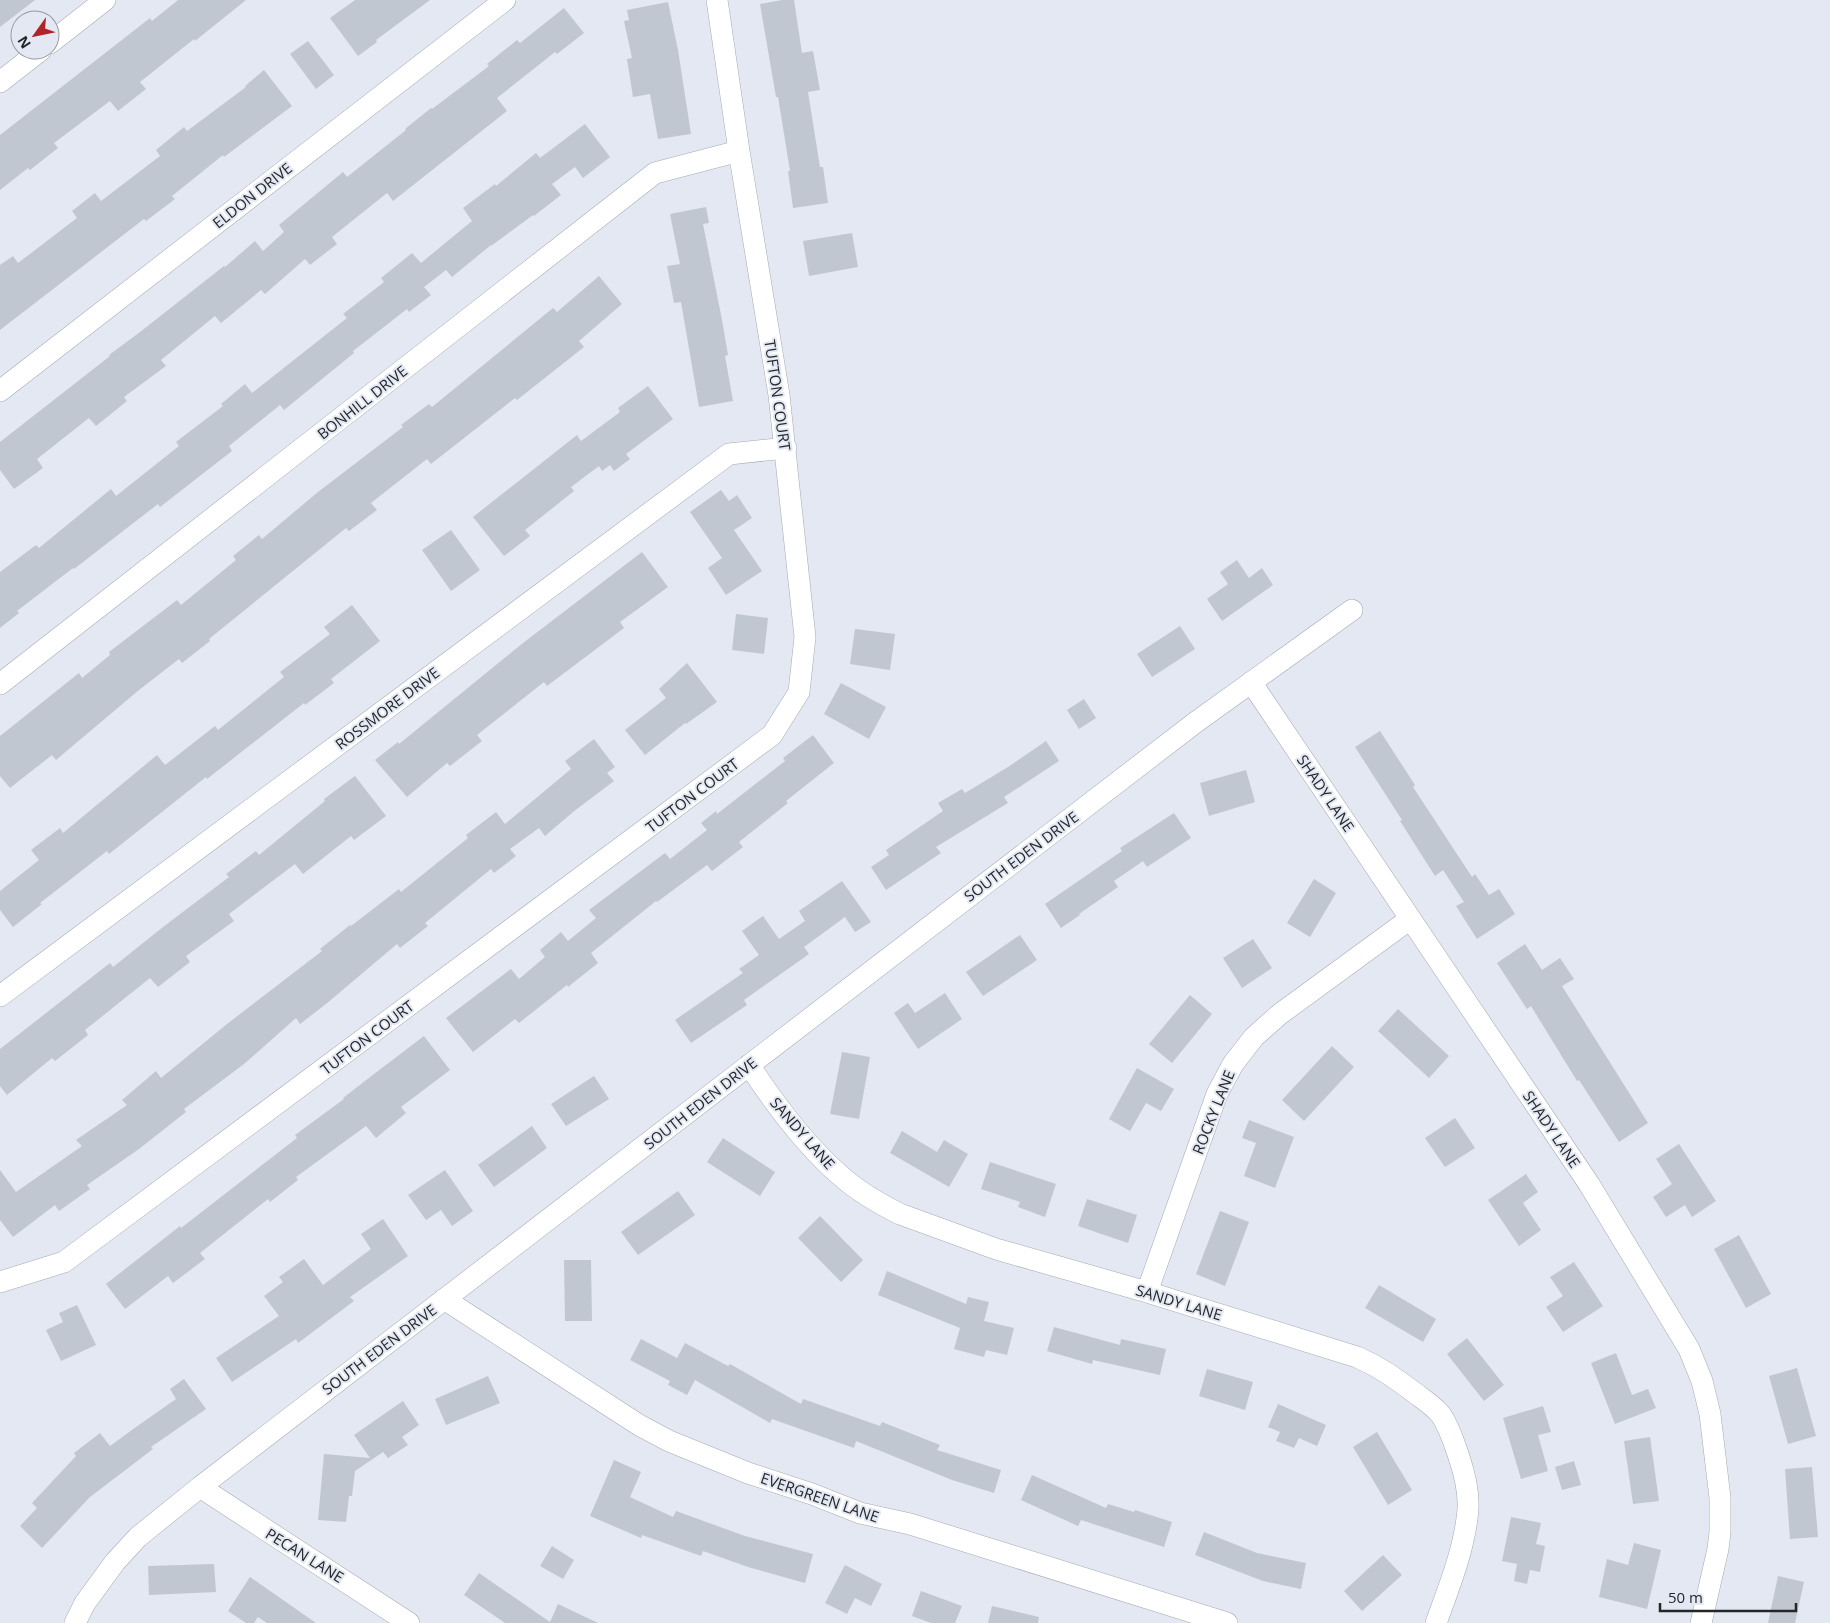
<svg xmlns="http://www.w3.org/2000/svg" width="1830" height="1623" font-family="'Open Sans',sans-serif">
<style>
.building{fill:#c1c7d1}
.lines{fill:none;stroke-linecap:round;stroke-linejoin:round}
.minor-casing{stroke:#a4a9b3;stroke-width:22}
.minor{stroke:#fff;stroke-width:21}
.labels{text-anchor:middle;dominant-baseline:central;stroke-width:4;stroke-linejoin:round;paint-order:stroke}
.street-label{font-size:15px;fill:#242629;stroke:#e3e8f3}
</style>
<rect width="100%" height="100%" fill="#e3e8f3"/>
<path class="building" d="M0,0H35L0,27Z
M178,0H246L195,41L194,39L140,82L146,89L118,111L110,101L54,143L58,148L30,170L28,168L0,190V135L150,18L152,21Z
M355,0H430L376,40L377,42L358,56L330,18Z
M782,0H794L802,53L813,51L820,90L808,92L820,167H823L828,203L793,208L788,171H790L778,97H776L760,4Z
M668,2L678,50L691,134L658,139L650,94L633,97L627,59L632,58L624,21L629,20L627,10Z
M564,8L584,33L557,54L555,52L497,98L507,111L393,201L387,193L332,237L337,244L310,265L305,259L265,294L261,290L221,323L215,316L161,360L166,366L124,397L127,401L96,426L89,418L37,459L43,468L14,489L0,470V442L110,356L109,355L140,332L224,266L225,267L255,241L263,251L284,232L279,225L343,172L347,177L406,130L405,129L431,108L432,109L489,66L487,64L517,40L520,43Z
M308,41L334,75L316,89L290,54Z
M264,70L292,106L224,157L223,155L172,196L175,199L146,221L144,219L0,330V265L13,256L18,263L77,218L72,211L95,193L101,201L160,156L156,150L184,127L187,131L246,87L245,86Z
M585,124L610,157L583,178L575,167L552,184L561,195L534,216L533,215L491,246V245L452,277L446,270L424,287L431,295L409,312L407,309L353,351L354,353L284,410L280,405L229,446L232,451L160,507L158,504L74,569L73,568L17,611L19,613L0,628V572L36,545L39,548L111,489L116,496L179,446L176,442L223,406L221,404L245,384L252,393L347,318L343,314L384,282L381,278L412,253L421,263L472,221L463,208L495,184L496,186L536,153L540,158Z
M706,207L709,223L703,224L722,320L728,355L725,356L733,401L699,407L681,302L674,303L667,266L680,264L670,214Z
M852,233L858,267L809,276L803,241Z
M599,276L622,304L579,341L584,347L517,400L515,398L431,464L427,459L371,503L377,510L349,531L346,528L209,639L210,641L182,663L179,659L139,690L56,760L52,755L10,788L0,776V736L79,673L82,678L110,655L109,652L177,600L181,605L236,560L233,556L259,535L262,539L318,492L403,427L401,425L429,404L432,407L553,308L557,312Z
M648,386L673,419L626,454L630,459L614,471L610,465L602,471L599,466L571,487L574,491L525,530L530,536L504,556L473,517L577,435L581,441L620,412L618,408Z
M721,490L729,501L737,495L752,518L734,530L762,571L726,595L708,568L722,558L690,512Z
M451,530L480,570L451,591L422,550Z
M642,552L668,587L620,622L624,628L547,686L544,682L477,735L482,741L450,766L447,763L407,797L375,760L398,742L399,744L523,643Z
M1237,560L1249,578L1262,568L1273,585L1222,621L1207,599L1228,584L1220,572Z
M352,605L380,641L331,679L334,683L305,705L304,703L207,779L206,777L109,854L107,851L40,903L42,904L13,927L0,910V891L39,860L31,850L60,828L63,833L157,755L165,765L215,726L218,730L284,677L280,672L330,634L324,627Z
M736,614L768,618L764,654L732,650Z
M1180,626L1195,649L1152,677L1137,654Z
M855,629L895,634L890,670L850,664Z
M687,663L717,702L686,724L685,723L645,755L625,730L666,698L659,689Z
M841,683L886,707L869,739L824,714Z
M1084,699L1096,718L1079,729L1067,710Z
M1380,731L1415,785L1413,787L1472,877L1475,874L1489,895L1499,889L1515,914L1477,939L1456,906L1464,902L1443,870L1435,876L1400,821L1402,820L1355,747Z
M813,735L834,763L786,801L788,803L739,842L743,847L712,871L707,865L657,902L656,901L591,953L598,963L568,987L567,985L519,1023L515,1019L473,1052L446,1018L511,969L519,979L545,957L540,950L561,932L568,941L596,918L589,910L665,853L670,859L707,830L701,823L716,811L717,814L785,761L783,758Z
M594,739L615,767L607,773L614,781L573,812L545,836L539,828L510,849L516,856L494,873L491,869L425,923L428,926L400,948L397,944L326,1004L300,1024L296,1018L244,1064L184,1109L186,1112L139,1149L87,1185L90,1189L59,1211L55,1205L13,1237L0,1220V1170L16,1192L82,1146L76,1140L127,1105L122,1100L156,1071L161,1078L227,1024L322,951L320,949L350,925L351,926L399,889L401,892L468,838L466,835L496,812L505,824L571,769L565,761Z
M1046,741L1059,761L1004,797L1008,803L936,847L941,853L886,890L871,867L889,855L886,850L943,811L938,803L962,789L965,793L1008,767Z
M1246,770L1255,802L1209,816L1200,783Z
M355,776L386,816L354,840L351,836L303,874L295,864L229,914L234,921L186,956L190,962L158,987L150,978L85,1030L88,1035L55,1061L52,1058L7,1095L0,1086V1049L110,963L113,967L163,927L229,877L226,874L256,851L259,855L325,801L324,799Z
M1174,813L1191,838L1147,867L1143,861L1114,881L1118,887L1079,914L1080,915L1061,928L1045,904L1122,851L1120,848Z
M1314,879L1336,893L1310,937L1287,923Z
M842,881L871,922L855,932L845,917L804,947L809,954L744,1000L747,1005L691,1043L675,1020L743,973L739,969L759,955L742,931L763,916L779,939L805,921L799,911Z
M1020,935L1037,960L983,996L966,972Z
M1253,939L1272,968L1242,988L1223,958Z
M1525,944L1542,970L1560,958L1574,979L1562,986L1648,1123L1619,1142L1579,1080L1577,1081L1531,1006L1527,1009L1497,963Z
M945,993L962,1019L918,1049L894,1013L908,1003L915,1013Z
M1190,995L1212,1014L1172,1063L1149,1044Z
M1398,1009L1449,1056L1429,1078L1378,1031Z
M424,1036L450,1070L401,1107L406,1113L376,1138L366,1126L296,1177L298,1180L270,1202L268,1199L200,1253L205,1259L173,1283L168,1276L125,1309L106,1284L180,1226L181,1228L297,1138L295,1135L344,1099L343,1098L374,1074Z
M1332,1046L1354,1067L1304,1121L1282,1100Z
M842,1052L870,1057L859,1119L830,1114Z
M1137,1068L1174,1089L1161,1111L1146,1103L1130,1131L1109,1119Z
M594,1076L609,1099L566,1126L551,1104Z
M1455,1118L1475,1148L1445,1167L1425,1138Z
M1249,1120L1294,1137L1275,1188L1244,1176L1256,1143L1242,1138Z
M532,1126L547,1148L494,1187L478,1165Z
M902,1131L937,1152L944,1140L968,1154L949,1187L890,1153Z
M723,1138L775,1172L760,1196L707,1162Z
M1679,1144L1716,1201L1692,1217L1685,1205L1666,1217L1653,1197L1672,1184L1656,1159Z
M990,1162L1056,1184L1045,1217L1018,1207L1020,1202L981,1189Z
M445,1170L473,1211L452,1226L441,1210L426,1220L408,1195Z
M1526,1174L1538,1192L1523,1203L1541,1230L1519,1246L1488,1200Z
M678,1191L695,1215L638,1255L621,1232Z
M1087,1199L1137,1215L1128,1243L1078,1226Z
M1220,1211L1249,1222L1225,1286L1196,1274Z
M820,1216L863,1260L841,1282L798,1238Z
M383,1219L408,1256L350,1297L354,1301L298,1343L296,1339L232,1382L216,1358L279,1316L264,1296L283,1282L279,1277L304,1259L323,1285L371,1249L361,1234Z
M1739,1235L1771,1294L1746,1308L1714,1249Z
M564,1260H591L592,1321H565Z
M1574,1262L1603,1306L1563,1332L1546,1307L1563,1296L1550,1277Z
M887,1271L966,1304L968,1297L989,1302L984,1321L1014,1328L1007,1355L986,1350L984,1357L954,1349L960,1328L878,1295Z
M1379,1285L1436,1319L1423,1342L1365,1308Z
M77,1305L96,1345L61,1361L46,1330L63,1322L59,1313Z
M1054,1327L1120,1345L1121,1339L1166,1349L1160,1375L1093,1360L1092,1364L1047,1351Z
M1467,1338L1504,1385L1484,1401L1447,1354Z
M641,1339L677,1358L685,1343L728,1366L730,1364L801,1404L803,1399L880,1426L882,1422L940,1445L937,1450L1001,1470L994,1493L952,1480L856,1441L854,1448L772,1419L770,1423L695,1380L687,1395L668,1385L670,1381L630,1360Z
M1616,1353L1632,1395L1648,1389L1656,1408L1615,1424L1591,1363Z
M1797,1368L1816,1436L1788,1444L1769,1376Z
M1207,1369L1253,1382L1245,1410L1199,1396Z
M488,1376L500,1403L446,1425L435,1399Z
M184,1379L206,1409L151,1447L153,1449L90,1497L42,1548L20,1526L37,1508L32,1503L76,1456L74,1453L100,1433L110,1446L136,1427L176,1399L170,1389Z
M403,1401L419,1425L402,1437L408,1445L388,1458L383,1452L355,1471L352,1496H349L346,1522L318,1520L324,1454L370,1458L354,1435Z
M1278,1404L1326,1425L1317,1446L1299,1438L1294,1448L1276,1441L1280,1432L1268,1427Z
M1543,1406L1551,1432L1538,1435L1548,1471L1521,1479L1503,1418Z
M1377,1432L1412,1490L1388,1505L1353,1447Z
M1650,1437L1659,1501L1633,1504L1624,1441Z
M614,1460L641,1472L630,1497L673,1517L676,1511L745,1536L813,1554L805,1583L748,1567L703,1551L701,1556L642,1535L641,1538L590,1516Z
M1574,1461L1581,1485L1562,1490L1555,1467Z
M1812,1467L1818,1537L1790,1539L1785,1469Z
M1032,1475L1106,1508L1108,1504L1134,1512L1135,1510L1172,1522L1164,1547L1081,1520L1078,1526L1021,1500Z
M1511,1517L1541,1523L1536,1544L1545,1546L1540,1572L1530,1570L1527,1584L1514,1581L1517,1564L1502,1561Z
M1204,1532L1257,1553L1306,1563L1301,1589L1263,1581L1195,1555Z
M1634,1543L1661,1550L1647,1609L1599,1597L1607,1559L1628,1565Z
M552,1546L574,1560L563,1579L540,1566Z
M1383,1555L1402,1575L1362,1611L1344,1591Z
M214,1564L216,1592L149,1595L148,1566Z
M845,1565L882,1584L871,1606L855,1598L847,1614L825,1603Z
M479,1573L550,1622L558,1604L598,1623H505L464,1595Z
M1778,1576L1804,1582L1795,1623H1768Z
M250,1577L316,1623H267L258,1617L254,1623H246L228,1611Z
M921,1591L962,1606L955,1623H931L912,1616Z
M992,1606L1039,1617L1038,1623H988Z"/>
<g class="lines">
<defs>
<path id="minor" d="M50,43L105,0
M0,82L41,50
M0,391L505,0
M1251,682L1589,1184L1689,1349L1702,1381L1710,1414L1720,1498V1532L1718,1549L1701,1623
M0,684L655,173L739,151
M0,996L729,454L786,448
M749,1065C774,1103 808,1148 842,1177C859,1192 880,1204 900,1214L996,1249L1147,1292L1357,1357C1380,1367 1395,1378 1415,1393C1424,1400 1434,1406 1441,1415C1450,1428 1454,1443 1459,1457C1465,1475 1469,1491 1468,1509C1465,1548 1449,1587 1436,1623
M0,1282L64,1262L772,735L799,692L805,637L779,395L739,151L717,0
M1147,1292L1217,1094L1233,1064L1254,1037L1280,1014L1410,919
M444,1299L639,1425L669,1441L748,1473L812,1494L860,1513L910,1524L1227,1623
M200,1487L409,1623
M75,1623L85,1603L115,1562L138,1537L200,1487L1196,722L1352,610"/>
</defs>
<use href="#minor" class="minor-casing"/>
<use href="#minor" class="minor"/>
</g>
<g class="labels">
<g class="street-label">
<text transform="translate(252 195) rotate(-38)">ELDON DRIVE</text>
<text transform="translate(778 395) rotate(82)">TUFTON COURT</text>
<text transform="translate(362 402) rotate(-38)">BONHILL DRIVE</text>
<text transform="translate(387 708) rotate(-37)">ROSSMORE DRIVE</text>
<text transform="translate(1326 793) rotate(56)">SHADY LANE</text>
<text transform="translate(692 795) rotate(-37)">TUFTON COURT</text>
<text transform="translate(1021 856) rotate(-37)">SOUTH EDEN DRIVE</text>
<text transform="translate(367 1037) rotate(-37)">TUFTON COURT</text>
<text transform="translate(700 1103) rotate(-38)">SOUTH EDEN DRIVE</text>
<text transform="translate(1213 1112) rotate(-68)">ROCKY LANE</text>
<text transform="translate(1552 1129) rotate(56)">SHADY LANE</text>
<text transform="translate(803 1133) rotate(49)">SANDY LANE</text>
<text transform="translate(1179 1302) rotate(17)">SANDY LANE</text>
<text transform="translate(379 1349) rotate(-37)">SOUTH EDEN DRIVE</text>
<text transform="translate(820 1497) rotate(19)">EVERGREEN LANE</text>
<text transform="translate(305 1555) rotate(32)">PECAN LANE</text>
</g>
</g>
<g transform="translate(35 35) rotate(237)"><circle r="24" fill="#e3e8f3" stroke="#979aa2"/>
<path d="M0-4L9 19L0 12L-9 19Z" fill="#b32228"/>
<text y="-8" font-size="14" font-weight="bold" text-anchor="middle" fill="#242629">N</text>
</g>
<path d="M1660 1603v8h136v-8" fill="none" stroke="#242629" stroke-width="2.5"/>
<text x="1668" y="1603" font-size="15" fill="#242629" stroke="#e3e8f3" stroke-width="4" paint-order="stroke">50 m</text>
</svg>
